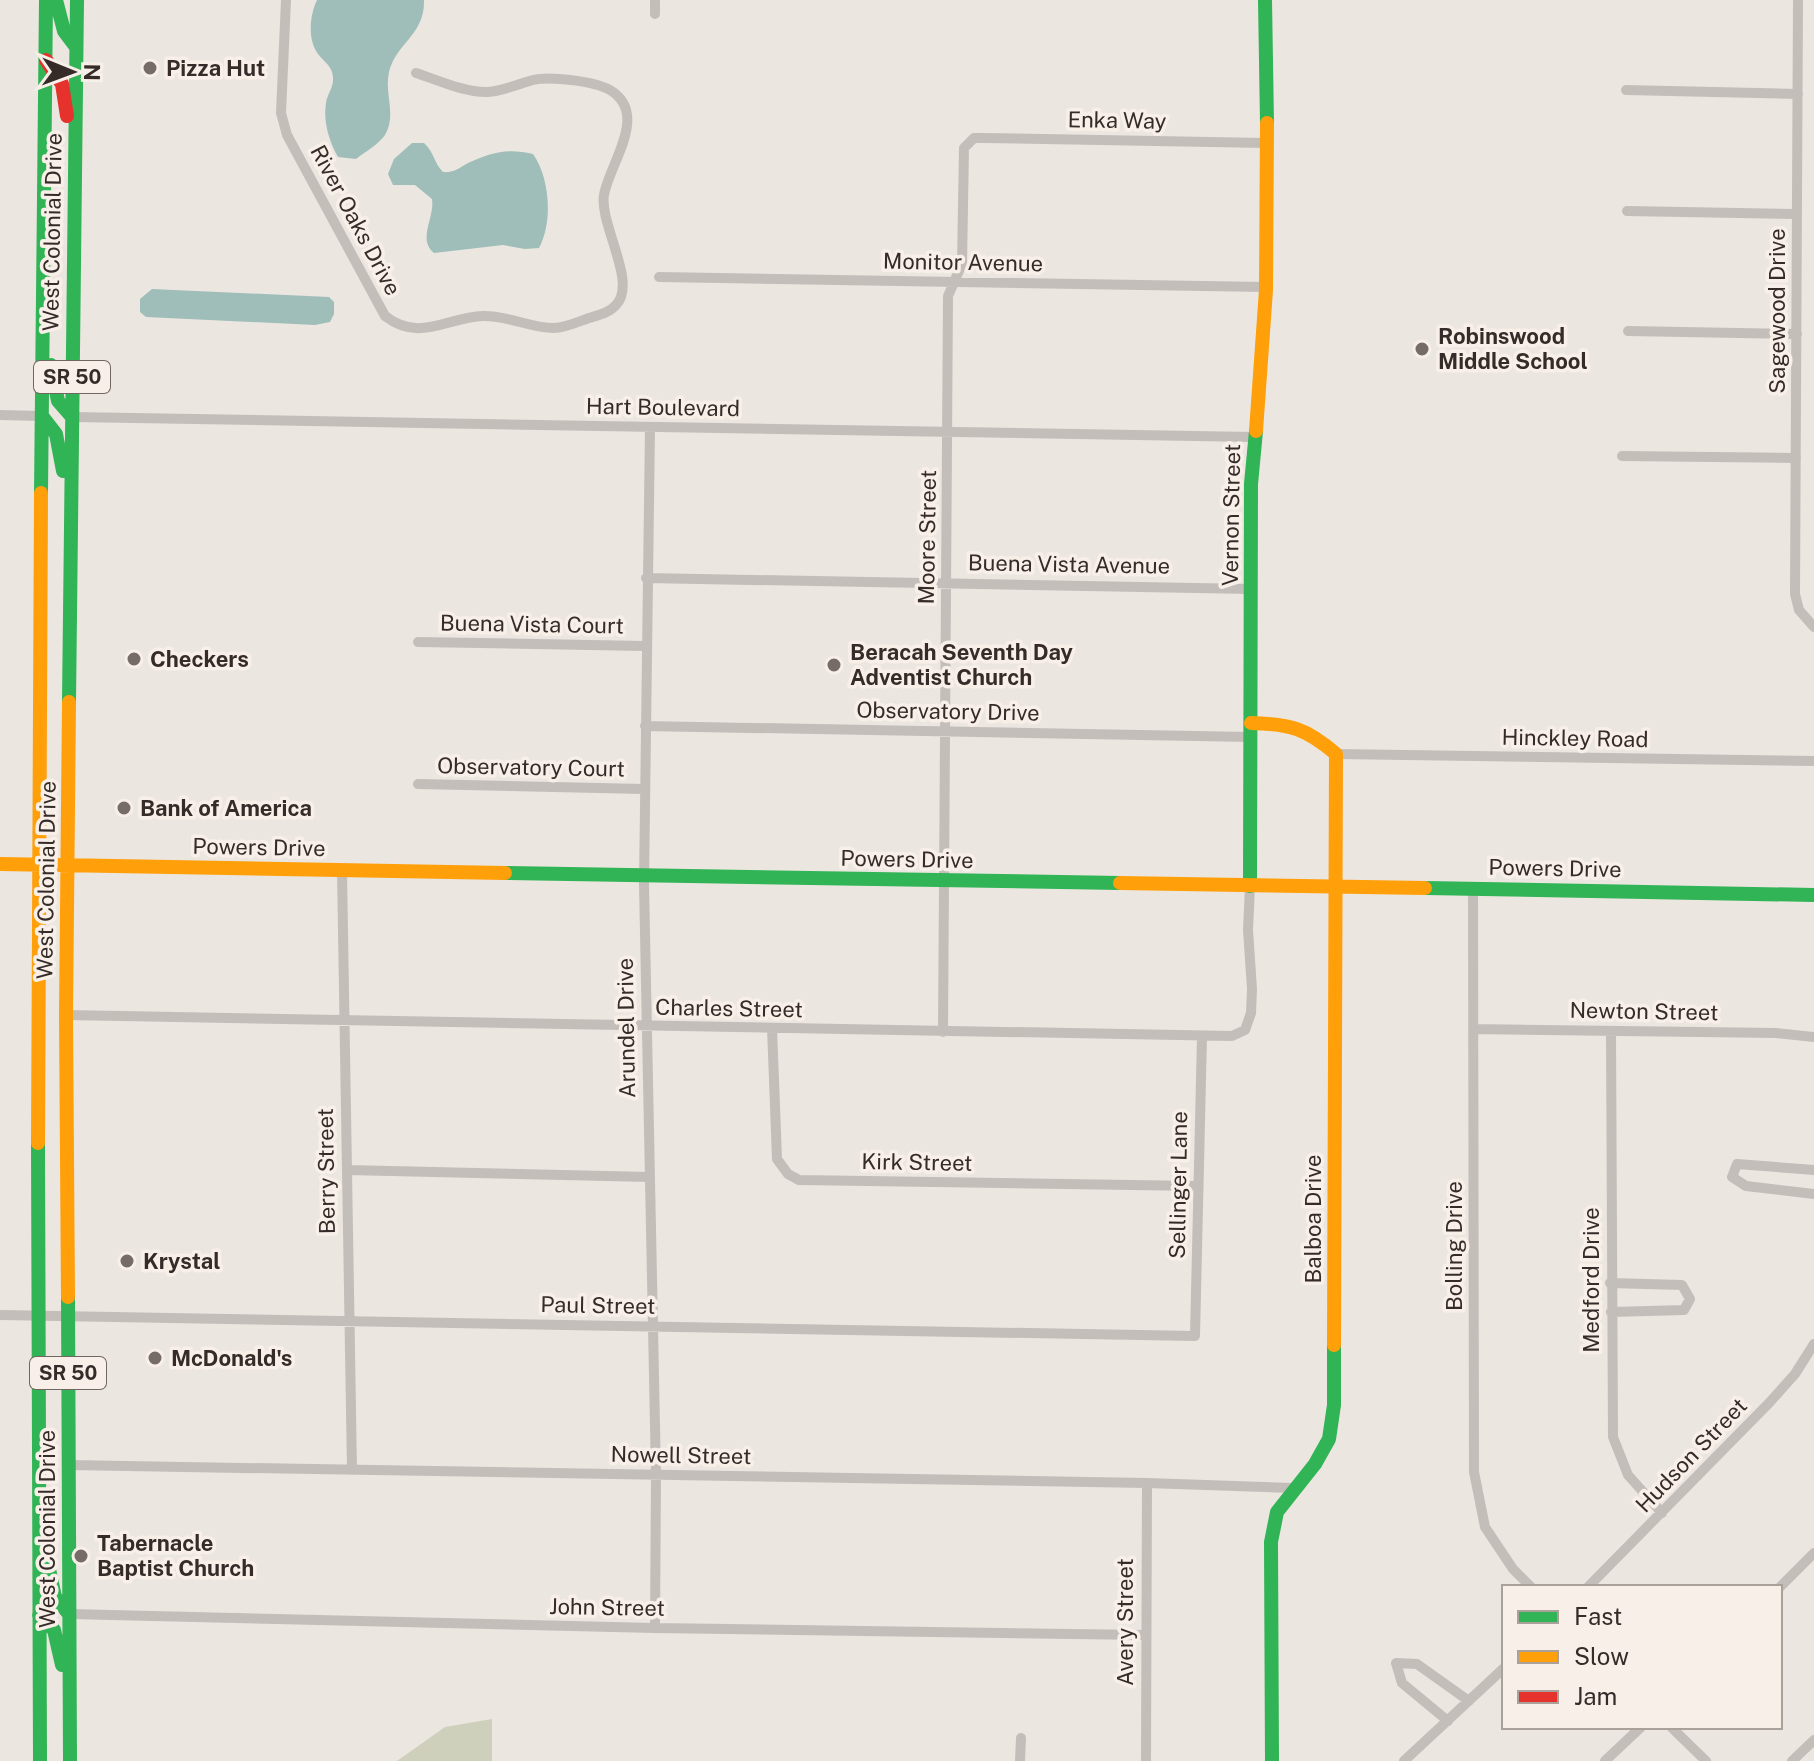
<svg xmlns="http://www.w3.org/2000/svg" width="1814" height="1761" font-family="'Public Sans',sans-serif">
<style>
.green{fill:#ced0bb}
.water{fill:#9fbdb9}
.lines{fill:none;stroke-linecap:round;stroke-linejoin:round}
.street{stroke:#c4beba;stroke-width:10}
.fast{stroke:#30b455;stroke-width:14}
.slow{stroke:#ff9f0a;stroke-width:14}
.jam{stroke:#e5322d;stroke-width:14}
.poi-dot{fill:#756c68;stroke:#f8efe8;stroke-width:3}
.labels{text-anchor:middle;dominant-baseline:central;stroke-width:7;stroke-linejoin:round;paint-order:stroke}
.shield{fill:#f8efe8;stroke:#706662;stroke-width:2}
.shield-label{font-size:20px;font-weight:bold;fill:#352b28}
.poi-label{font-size:22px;font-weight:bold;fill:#352b28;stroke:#f8efe8;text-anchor:start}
.street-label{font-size:22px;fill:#352b28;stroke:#f8efe8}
</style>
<rect width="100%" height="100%" fill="#ece6e0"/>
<path class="green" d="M492,1719V1761H397L445,1727Z"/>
<path class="water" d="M317,0H424C425,35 396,43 389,72C384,94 397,115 385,135C379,144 365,152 356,159L338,157C329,141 323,122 326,103C327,95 333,88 333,80C334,67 324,62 318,54C307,39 310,15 317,0Z
M412,143H424C434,152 434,163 443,172C454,173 459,168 468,163C492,152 508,148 533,154C550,178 553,222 539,248L525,249L503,245L434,253C417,239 435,218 432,199L415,185H393L388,174L394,159Z
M152,289L329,297L334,302V314L330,322L315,325L146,317L140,312V299Z"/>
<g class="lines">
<path class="street" d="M286,0L281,113L287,135L385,316C420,343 447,317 483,316C507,315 530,328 554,328C565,328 578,322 589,318C599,315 609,313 616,305C638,283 599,224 604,195C609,164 650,114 610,90C594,81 550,76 533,80C518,84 501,92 486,92C463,92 438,80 416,73
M1798,0L1795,594L1799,610L1814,627
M655,14V0
M1626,90L1798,94
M1627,211L1797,214
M659,277L1266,287
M1628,331L1797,334
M0,415L42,416
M72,417L1254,437
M650,427L644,884L656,1475L655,1628
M1622,456L1796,458
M646,578L1251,589
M418,642L645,646
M645,726L1251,737
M1336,754L1814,761
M418,784L644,789
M342,871L352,1470
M1473,889L1474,1472L1485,1527L1513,1569L1531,1587
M66,1015L1232,1036L1245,1030L1251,1013L1252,989L1248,930L1250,886
M772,1028L777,1159L788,1174L799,1180L1197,1186
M1473,1029L1776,1033L1814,1037
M1611,1031L1613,1437L1628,1475L1662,1513
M943,1032L948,296L962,264L964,148L974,138H983L1266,143
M347,1170L649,1177
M1814,1170L1737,1164L1732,1177L1746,1186L1814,1194
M1610,1283L1682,1285L1690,1299L1684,1310L1611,1312
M0,1315L1195,1336L1202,1036
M68,1465L1147,1483L1293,1488
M1588,1587L1770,1402L1795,1374L1814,1344
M1780,1587L1814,1553
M69,1614L655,1628L1145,1635
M1448,1721L1402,1683L1396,1663L1417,1664L1469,1701
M1671,1727L1706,1761
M1020,1761L1021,1738
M1146,1761L1147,1483
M1404,1761L1504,1668
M1605,1761L1641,1727
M1792,1761L1814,1740"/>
<path class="fast" d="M56,0L64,31L76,47
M1265,0L1267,123
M51,365L58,401L72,417
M42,416L56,434L63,471
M41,493L46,0
M69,702L77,0
M505,873L1120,883
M1250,886L1251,484L1256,431
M1425,888L1814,895
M38,1143L40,1761
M68,1297L70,1761
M47,1560L55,1597L69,1614
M39,1615L54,1630L62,1665
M1272,1761L1271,1542L1277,1512L1315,1464L1329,1439L1334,1405V1345"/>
<path class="slow" d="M1256,431L1266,290L1267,123
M1251,723C1290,724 1306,728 1336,754L1334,1345
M0,864L505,873
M1120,883L1425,888
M38,1143L41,493
M68,1297L66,1015L69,702"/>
<path class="jam" d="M46,60L62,84L67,116"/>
</g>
<g class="poi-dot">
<circle cx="150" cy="68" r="8"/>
<circle cx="1422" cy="349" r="8"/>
<circle cx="134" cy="659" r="8"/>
<circle cx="834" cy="665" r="8"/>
<circle cx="124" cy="808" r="8"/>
<circle cx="127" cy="1261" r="8"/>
<circle cx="155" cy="1358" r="8"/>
<circle cx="81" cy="1556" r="8"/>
</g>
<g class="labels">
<g class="shield">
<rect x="34" y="361" width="76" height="32" rx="6"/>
<rect x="30" y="1357" width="76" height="32" rx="6"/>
</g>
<g class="shield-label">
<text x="72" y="377">SR 50</text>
<text x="68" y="1373">SR 50</text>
</g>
<g class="poi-label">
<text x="166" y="68">Pizza Hut</text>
<text x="1438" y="336">Robinswood<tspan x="1438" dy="25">Middle School</tspan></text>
<text x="850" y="652">Beracah Seventh Day<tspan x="850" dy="25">Adventist Church</tspan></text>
<text x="150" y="659">Checkers</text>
<text x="140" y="808">Bank of America</text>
<text x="143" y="1261">Krystal</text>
<text x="171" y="1358">McDonald's</text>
<text x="97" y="1543">Tabernacle<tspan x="97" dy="25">Baptist Church</tspan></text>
</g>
<g class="street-label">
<text transform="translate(1117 120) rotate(1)">Enka Way</text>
<text transform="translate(356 220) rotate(62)">River Oaks Drive</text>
<text transform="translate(52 232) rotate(-89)">West Colonial Drive</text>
<text transform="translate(963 262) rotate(1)">Monitor Avenue</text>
<text transform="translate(1777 311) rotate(-90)">Sagewood Drive</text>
<text transform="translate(663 407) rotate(1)">Hart Boulevard</text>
<text transform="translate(1231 515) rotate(-89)">Vernon Street</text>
<text transform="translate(927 537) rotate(-89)">Moore Street</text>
<text transform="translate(1069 564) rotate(1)">Buena Vista Avenue</text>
<text transform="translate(532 624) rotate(1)">Buena Vista Court</text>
<text transform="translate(948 711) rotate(1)">Observatory Drive</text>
<text transform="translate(1575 738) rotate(1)">Hinckley Road</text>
<text transform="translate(531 767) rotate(1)">Observatory Court</text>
<text transform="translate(259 847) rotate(1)">Powers Drive</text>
<text transform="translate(907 859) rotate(1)">Powers Drive</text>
<text transform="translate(1555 868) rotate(1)">Powers Drive</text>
<text transform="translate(46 880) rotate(-89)">West Colonial Drive</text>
<text transform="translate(729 1008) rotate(1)">Charles Street</text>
<text transform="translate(1644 1011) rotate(1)">Newton Street</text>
<text transform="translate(626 1028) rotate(-91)">Arundel Drive</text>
<text transform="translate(917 1162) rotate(1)">Kirk Street</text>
<text transform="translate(326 1171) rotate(-91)">Berry Street</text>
<text transform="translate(1178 1185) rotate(-89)">Sellinger Lane</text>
<text transform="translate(1313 1219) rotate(-90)">Balboa Drive</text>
<text transform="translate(1454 1246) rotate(-90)">Bolling Drive</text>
<text transform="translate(1591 1280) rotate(-90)">Medford Drive</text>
<text transform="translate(598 1305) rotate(1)">Paul Street</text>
<text transform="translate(681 1455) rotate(1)">Nowell Street</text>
<text transform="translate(1691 1455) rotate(-46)">Hudson Street</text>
<text transform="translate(47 1529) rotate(-90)">West Colonial Drive</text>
<text transform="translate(607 1607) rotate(1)">John Street</text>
<text transform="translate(1125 1622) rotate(-90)">Avery Street</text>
</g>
</g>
<rect x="1502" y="1585" width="280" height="144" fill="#f8efe8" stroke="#aaa19b" stroke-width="2"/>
<rect x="1518" y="1611" width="40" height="12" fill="#30b455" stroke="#aaa19b" stroke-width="2"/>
<text x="1574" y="1625" font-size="24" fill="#352b28">Fast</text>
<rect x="1518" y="1651" width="40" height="12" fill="#ff9f0a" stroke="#aaa19b" stroke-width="2"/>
<text x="1574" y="1665" font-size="24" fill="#352b28">Slow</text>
<rect x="1518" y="1691" width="40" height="12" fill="#e5322d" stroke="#aaa19b" stroke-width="2"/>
<text x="1574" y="1705" font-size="24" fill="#352b28">Jam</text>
<g transform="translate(72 72) rotate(91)" stroke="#f8efe8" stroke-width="6" paint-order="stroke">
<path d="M0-6L14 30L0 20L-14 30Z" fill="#352b28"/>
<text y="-12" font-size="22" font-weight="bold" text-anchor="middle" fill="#352b28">N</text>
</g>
</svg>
